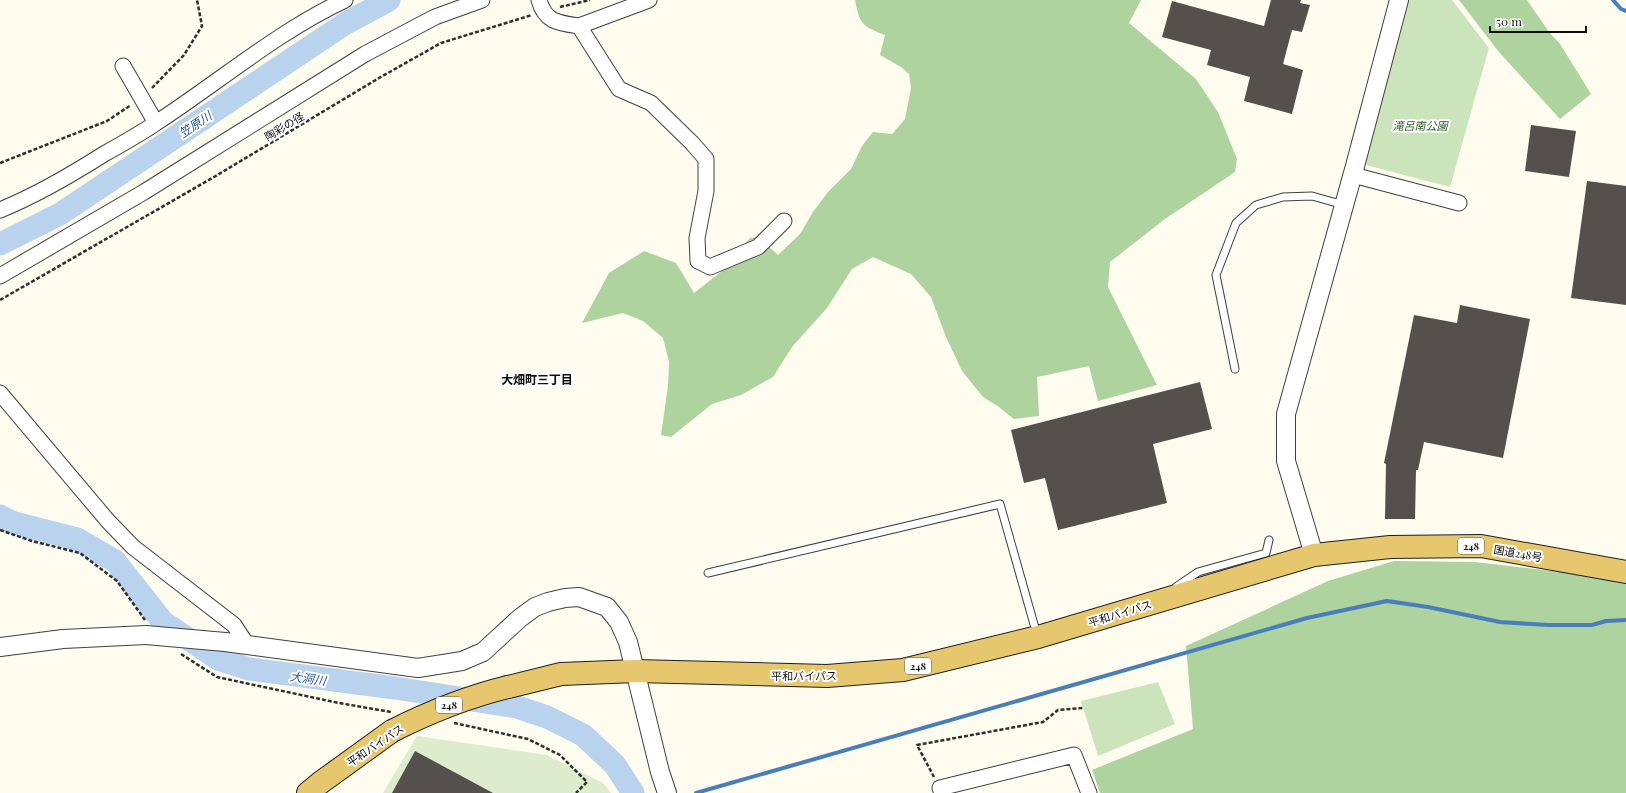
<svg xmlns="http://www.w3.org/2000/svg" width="1626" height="793" font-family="'Playfair Display','Noto Sans JP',serif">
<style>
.green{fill:#cbe4bc}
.forest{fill:#aed39e}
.pitch{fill:#ddeccd}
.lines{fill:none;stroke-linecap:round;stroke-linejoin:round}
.stream{stroke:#497ebd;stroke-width:4}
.river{stroke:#b9d3ef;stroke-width:23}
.building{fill:#54504b}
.service-casing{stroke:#404040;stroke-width:9}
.minor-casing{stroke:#404040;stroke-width:17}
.tertiary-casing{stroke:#404040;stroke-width:20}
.trunk-casing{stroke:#1e1e1e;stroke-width:24}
.path{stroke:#2f2f2f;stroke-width:2.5;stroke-dasharray:4 2;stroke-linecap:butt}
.service{stroke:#fff;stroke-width:7}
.minor{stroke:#fff;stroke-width:15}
.tertiary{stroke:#fff;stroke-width:18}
.trunk{stroke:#e6c76e;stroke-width:22}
.tertiary-bridge-casing{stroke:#404040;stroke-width:20;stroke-linecap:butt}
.trunk-bridge-casing{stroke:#1e1e1e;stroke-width:24;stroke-linecap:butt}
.tertiary-bridge{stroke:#fff;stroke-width:18}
.trunk-bridge{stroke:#e6c76e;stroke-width:22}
.labels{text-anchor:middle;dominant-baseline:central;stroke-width:4;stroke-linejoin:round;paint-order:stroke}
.shield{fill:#fff;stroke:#565656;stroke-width:1}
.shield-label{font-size:10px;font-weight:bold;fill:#0d0d0d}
.park-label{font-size:11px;font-style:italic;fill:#295d25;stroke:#fff}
.street-label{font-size:11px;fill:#0d0d0d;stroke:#fff}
.water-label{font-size:12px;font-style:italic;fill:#255290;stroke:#fff}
.neighbourhood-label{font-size:12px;font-weight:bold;fill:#0d0d0d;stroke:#fff}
</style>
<rect width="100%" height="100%" fill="#fdfcef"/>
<path class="green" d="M1409,0H1452L1489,48L1450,187L1362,164Z
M1158,682L1175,724L1098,756L1081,701Z"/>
<path class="forest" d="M855,0H1141L1129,23L1196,79L1218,112L1237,159L1235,172L1165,219L1110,262L1108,287L1157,385L1098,401L1089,366L1037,377L1039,416L1014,419L999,407L983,397L962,371L946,337L931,297L911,274L873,257L852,269L827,308L792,347L773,377L741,395L712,404L671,437L661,435L668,386L669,362L663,338L643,321L623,313L582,323L609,273L644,251L676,263L694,293L722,271L750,238L758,237L778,255L800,234L813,212L828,192L851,169L862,146L873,132L892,134L905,119L911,88L909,74L901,67L880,55L885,35C862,26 860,25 855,0Z
M1459,0H1527L1549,32L1560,44L1591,94L1560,119L1498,51Z
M1394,561L1475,562L1613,578H1626V793H1100L1092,770L1193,729L1186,646L1328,581Z"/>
<path class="pitch" d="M417,736L547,755L603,783L611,793H383Z"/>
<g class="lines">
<path class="stream" d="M1613,0L1621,9L1626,11
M696,793L1307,618L1387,601L1428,607L1500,622L1548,625H1592L1606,621L1626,620"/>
<path class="river" d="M0,244L60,214L346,23L389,0
M0,516L14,523L77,539L115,561L163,622L218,659L249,669L395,688L517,707L547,717L583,735L615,765L633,793"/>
</g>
<path class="building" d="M1271,0H1301L1300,3L1310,5L1302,32L1292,30L1283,64L1303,70L1292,114L1244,101L1250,77L1207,65L1211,50L1162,37L1172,1L1264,26Z
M1531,125L1576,131L1569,177L1525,171Z
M1587,181L1626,186V305L1571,298Z
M1460,305L1530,319L1503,458L1424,442L1418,470H1416L1415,519H1385L1386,464L1384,463L1414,315L1457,323Z
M1200,382L1212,429L1153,444L1167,503L1058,530L1045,478L1024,483L1011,430Z
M415,751L493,793H392Z"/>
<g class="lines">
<defs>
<path id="service" d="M1235,369L1216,275L1236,223L1256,205L1283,197L1312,196L1344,205
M708,573L1000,504L1037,635
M1176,587L1198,572L1266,553L1269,540"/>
<path id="minor" d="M539,0C545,22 558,23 579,26L619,89L651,103L692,143L706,159V191L697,238L698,261L710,267L758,247L784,221
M579,26L649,0
M123,66L156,123
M1353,175L1459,203
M0,210C37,195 71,175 104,154C122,144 140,134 156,123C219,82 277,32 345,0
M0,276L144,192L365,54L435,17L482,0
M0,393L107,520L133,547L234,625L247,645
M942,793L940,788L1074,755L1089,793"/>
<path id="tertiary" d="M1314,555L1286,461V414L1355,166L1399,0
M225,642L418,668L462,661L483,652L520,618L535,607L548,602L565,598L579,597L607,607L619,622L628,642L660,772L667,793
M0,647L63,639L146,635"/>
<path id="trunk" d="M508,687L561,674L636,671L827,676L903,670L1038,637L1314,555L1390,547L1481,546L1626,572
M308,793L320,783L392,731"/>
</defs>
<use href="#service" class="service-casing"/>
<use href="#minor" class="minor-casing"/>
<use href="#tertiary" class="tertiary-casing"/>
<use href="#trunk" class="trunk-casing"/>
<path class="path" d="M560,7L590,0
M152,88L184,55L202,26L197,0
M0,163L107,121L131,105
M0,300L214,177L379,78L441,43L532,15
M0,530L32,541L80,553L117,581L145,620
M181,654L217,677L339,703L391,712
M454,723L528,739L560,755L587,782L576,793
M934,777L917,745L1043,722L1058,710L1083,708"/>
<use href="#service" class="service"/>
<use href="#minor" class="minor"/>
<use href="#tertiary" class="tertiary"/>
<use href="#trunk" class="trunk"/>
<defs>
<path id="tertiary-bridge" d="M146,635L225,642"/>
<path id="trunk-bridge" d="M392,731C430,712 467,697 508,687"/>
</defs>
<use href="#tertiary-bridge" class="tertiary-bridge-casing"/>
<use href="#trunk-bridge" class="trunk-bridge-casing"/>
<use href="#tertiary-bridge" class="tertiary-bridge"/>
<use href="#trunk-bridge" class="trunk-bridge"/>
</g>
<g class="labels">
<g class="shield">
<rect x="1458" y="538" width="26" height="16" rx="3"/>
<rect x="905" y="658" width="26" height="16" rx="3"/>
<rect x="436" y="697" width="26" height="16" rx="3"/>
</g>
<g class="shield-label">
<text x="1471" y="546">248</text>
<text x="918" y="666">248</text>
<text x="449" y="705">248</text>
</g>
<g class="park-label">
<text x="1420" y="125">滝呂南公園</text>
</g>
<g class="street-label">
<text transform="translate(284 126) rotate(-31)">陶彩の径</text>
<text transform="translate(1518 553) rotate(10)">国道248号</text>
<text transform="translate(1120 613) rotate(-17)">平和バイパス</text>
<text x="804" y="675">平和バイパス</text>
<text transform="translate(375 745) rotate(-34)">平和バイパス</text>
</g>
<g class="water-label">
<text transform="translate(195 124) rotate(-34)">笠原川</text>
<text transform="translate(308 678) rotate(8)">大洞川</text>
</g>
<g class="neighbourhood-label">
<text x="537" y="379">大畑町三丁目</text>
</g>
</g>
<path d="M1490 26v6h96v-6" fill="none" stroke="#0d0d0d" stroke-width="2"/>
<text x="1496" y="26" font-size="12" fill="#0d0d0d" stroke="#ffffff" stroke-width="3" paint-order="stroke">50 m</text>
</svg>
